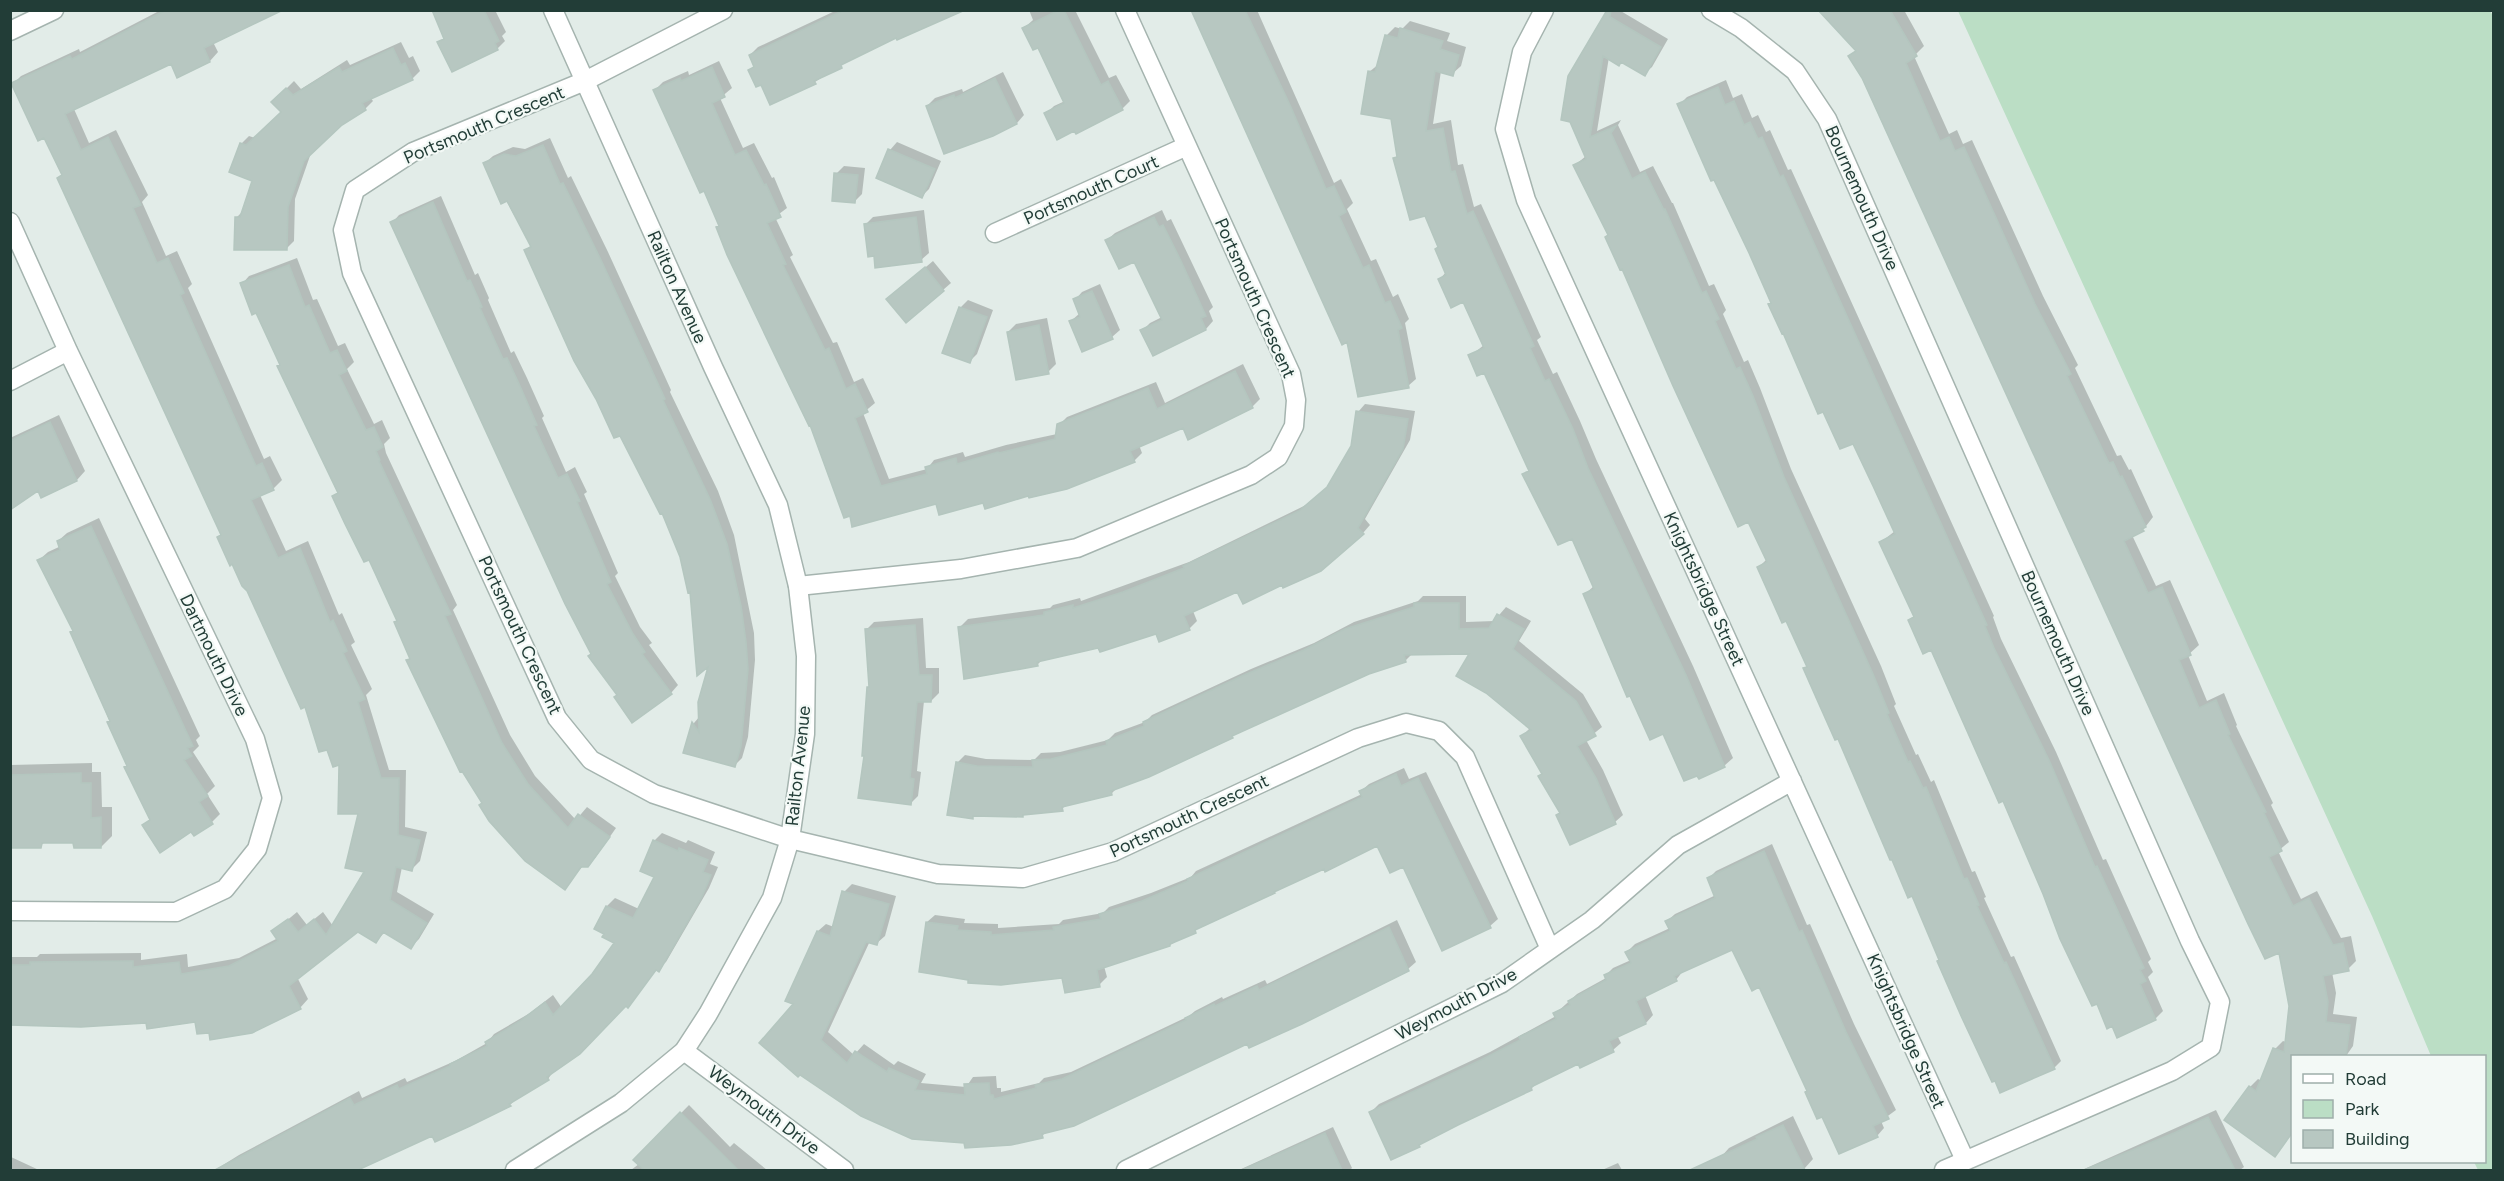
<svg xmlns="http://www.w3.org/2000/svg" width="2504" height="1181" font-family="Figtree,sans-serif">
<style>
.green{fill:#bbdec5}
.shadow{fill:#0003}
.building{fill:#b7c7c1;stroke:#b4c6bf;stroke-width:1.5}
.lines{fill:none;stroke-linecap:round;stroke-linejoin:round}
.minor-casing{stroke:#a5b4af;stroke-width:21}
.tertiary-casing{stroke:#a5b4af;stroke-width:21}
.minor{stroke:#fff;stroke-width:18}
.tertiary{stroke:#fff;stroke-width:18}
.labels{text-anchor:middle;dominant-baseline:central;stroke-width:4.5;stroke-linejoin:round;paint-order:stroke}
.street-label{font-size:18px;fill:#223d37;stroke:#f3f9f6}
</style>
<rect width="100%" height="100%" fill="#e2ece8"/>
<path class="green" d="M2490,11L2494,17V1170H2478L2474,1162H2484V1056H2431L2372,916L1958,11Z"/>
<path class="shadow" d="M161,10H280L213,42L218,52L210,61L178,76L171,62L74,109L89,143L116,130L148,195L142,202L166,256L177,251L192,284L188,288L264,459L270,456L282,480L273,489L260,495L286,551L308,541L339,615L342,613L355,642L351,645L372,689L366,695L389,770H406L405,827L427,832L420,861L412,869L402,867L397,892L434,914L419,939L411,947L385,932L376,941L358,930L297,977L308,999L300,1008L210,1031L196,1020L10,1023V957H37L40,954L141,953V960L187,954L188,967L239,958L278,938L273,932L297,912L307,925L323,912L333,926L366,871L360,813L341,763L328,748L248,590L218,537L222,533L59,178L63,174L45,136L13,84L21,76L79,49L80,52Z
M434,10H495L506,32L502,36L505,41L497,49L439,43L445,37Z
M837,10H959L896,36L847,60L815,82L762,83L750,70L755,65L750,55L758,47Z
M1029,10H1075L1109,78L1116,75L1130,101L1122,109L1046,114L1054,106L1065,101L1038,46L1024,28L1033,20Z
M1191,10H1257L1334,183L1341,179L1353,203L1347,209L1371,261L1376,259L1393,297L1398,294L1409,319L1405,323L1416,379L1408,386L1348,340Z
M1609,10H1619L1668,39L1652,67L1644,74L1622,61L1609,57L1597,131L1621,120L1618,125L1640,172L1653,166L1672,203H1673L1709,286L1714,284L1726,310L1723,314L1744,362L1748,360L1760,388L1791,469L1881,666L1896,704L1894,706L1916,755L1918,754L1931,782L1934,780L1972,872L1975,871L1986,897L1984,898L2011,957L2014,956L2061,1061L2054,1068L1941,959L1913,894L1805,669L1808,666L1787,619L1759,567L1767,559L1575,165L1586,156Z
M1820,10H1904L1924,46L1914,56L1949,134L1957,130L1963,144L1972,140L2043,296L2078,365L2075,368L2117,456L2121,455L2129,470L2131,469L2153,517L2143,530L2132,535L2156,586L2170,580L2199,645L2188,655L2207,701L2224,693L2237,725L2236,726L2273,803L2271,805L2289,842L2278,851L2301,899L2317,891L2341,938L2351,936L2356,961L2348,969L2332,972L2336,993L2333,1014L2357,1017L2353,1046L2346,1056H2292V1133L2274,1155L2250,1087L2258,1079L2262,1081L2275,1049L2283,1041L2286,1042L2291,1006L2280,950L1863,78L1850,56L1857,49Z
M1410,21L1450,33L1447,41L1466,47L1461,66L1452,74L1441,71L1433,124L1451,120L1458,165L1463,164L1474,207L1481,204L1541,337L1537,340L1553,374L1557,372L1580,421L1596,459L1693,666L1733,758L1724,766L1664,732L1585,594L1594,586L1573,537L1524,475L1530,469L1485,371L1470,356L1484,345L1464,300L1440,279L1446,272L1440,246L1426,214L1395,159L1398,155L1392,117L1369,72L1379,64L1387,35L1395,27L1402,29Z
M401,42L409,58L413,56L420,71L412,79L370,97L373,101L365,109L341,124L311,153L295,199L294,241L286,249L236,218L243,211L254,180L241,144L249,136L255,138L283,112L273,102L294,81L301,89L347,60L350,65Z
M719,61L732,88L720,98L743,148L754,143L772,178L774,177L787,208L775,217L793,255L790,257L833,343L837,342L854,382L863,378L875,403L863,413L889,479L927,469L934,460L963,452L965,457L1006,445L1057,434L1059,425L1067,417L1156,382L1165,403L1243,364L1260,399L1252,407L1183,426L1139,445L1142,453L1134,461L1030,494L937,502L851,514L705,189L655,90L663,82L688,71L689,75Z
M1003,72L1024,115L1017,123L993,134L927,106L935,98L962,89L963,92Z
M1726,80L1733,98L1742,94L1752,118L1758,115L1766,132L1770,130L1788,170L1791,169L1994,616L1993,617L2001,639L2056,752L2103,860L2106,859L2151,959L2148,962L2153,972L2148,977L2163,1011L2155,1019L2118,1036L2045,893L2004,799L1932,648L1909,620L1915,615L1881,542L1895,531L1854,442L1773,302L1679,105L1687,97Z
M550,138L568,178L571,176L608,252L671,390L670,392L718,491L734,535L754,633L755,660L748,737L742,758L734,766L685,752L694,723L700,716L711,664L681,557L663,511L526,250L531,245L485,163L493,156L513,147L525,149Z
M897,142L941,161L929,189L922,196L878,177L890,150Z
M844,166L865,168L862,194L855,201L836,174Z
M441,196L475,275L478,273L489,298L488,300L511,353L514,351L527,378L544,416L542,418L566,472L575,467L587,492L584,494L618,573L615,576L640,627L652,643L649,645L678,685L671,693L618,695L592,654L392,223L399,215Z
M924,210L929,253L921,260L875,254L865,225L873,217Z
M1162,210L1167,221L1171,219L1213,307L1209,311L1213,321L1206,329L1153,354L1142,331L1150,323L1162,317L1135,260L1107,240L1115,233Z
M297,258L313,300L317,299L338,346L345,343L354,362L347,369L374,424L382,420L390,438L384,444L386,453L457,605L453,610L510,735L535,776L576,820L587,807L616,828L595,858L587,866H583L564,888L483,803L408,661L411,658L399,620L369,558L334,496L339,492L282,364L242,284L249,276Z
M933,261L951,283L943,290L896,292Z
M1100,284L1120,330L1112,337L1071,321L1080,313L1075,300L1082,292Z
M968,300L993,310L977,354L969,362L960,308Z
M1047,318L1056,364L1048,372L1008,332L1016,324Z
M1365,404L1415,411L1410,440L1365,519L1370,525L1363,533L1282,583L1238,590L1193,611L1197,621L1189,629L1157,632L1043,659L1037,665L960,627L968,619L1050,608L1053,605L1080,598L1081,601L1189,562L1308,504L1330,486L1352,447L1358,412Z
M59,415L85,471L77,480L42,496L39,489L10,508V438Z
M99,518L200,736L196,740L199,746L193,752L215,786L207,794L220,814L212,822L192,830L144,825L151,818L126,767L128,765L72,632L74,630L39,560L48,552L61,546L58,541L67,533Z
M1423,596H1466V622L1494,621L1506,607L1531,621L1519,641L1583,694L1602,727L1586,740L1603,770L1623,815L1615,822L1558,815L1561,812L1540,776L1543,773L1522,736L1531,727L1471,652L1412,654L1405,661L1368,672L1237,732L1232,736L1148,776L1118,787L1111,794L1066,805L1062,809L1025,813L1022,816L974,815L972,817L957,763L965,755L986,759L1034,760L1041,753L1060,752L1108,740L1115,733L1145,722L1152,715L1251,669L1314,643L1354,622L1418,601Z
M923,618L926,668H939V693L931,701H924L917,771L921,772L918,796L910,804L866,755L871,686L867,629L874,622Z
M92,763V772H101L102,807H112V836L101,847L74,841L45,842L40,846H10V765Z
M1404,768L1409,779L1426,772L1498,919L1490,926L1442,949L1403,865L1377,844L1278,888L1200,926L1195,931L1170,945L1104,966L1107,977L1099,985L1064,977L927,922L935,915L965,919L964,923L998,924V928L1059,924L1063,920L1103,913L1109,907L1151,893L1191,877L1196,871L1362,794L1361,791L1369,784Z
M662,833L686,843L688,840L715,852L710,864L718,867L709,888L666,962L657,969L628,1006L626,1004L555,1069L548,1079L518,1097L510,1105L340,1170H215L239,1155L359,1091L362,1098L405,1078L407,1082L455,1061L487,1043L494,1034L530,1013L553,995L562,1008L593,975L616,943L607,906L615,898L639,909L656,876L654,841Z
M1772,844L1807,925L1810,924L1854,1024L1896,1110L1881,1121L1884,1128L1877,1136L1822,1115L1808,1091L1760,985L1733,948L1683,971L1676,980L1645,995L1653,1015L1646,1023L1617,1035L1621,1043L1613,1050L1580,1066L1578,1062L1539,1081L1531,1089L1424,1141L1419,1146L1371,1112L1379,1104L1490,1052L1556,1016L1555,1014L1577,994L1606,978L1605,976L1613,968L1631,960L1627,952L1635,944L1670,928L1667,921L1675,914L1716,895L1708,879L1716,871Z
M852,884L896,896L885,936L877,943L870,941L828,1032L854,1055L864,1044L894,1065L898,1061L926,1074L921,1083L966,1087L973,1077L996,1076L997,1088H1001V1092L1039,1083L1044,1078L1071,1072L1189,1016L1195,1011L1222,997L1223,999L1265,980L1267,984L1397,920L1416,962L1408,969L1047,1131L1042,1136L966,1142L862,1115L795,1004L818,931L826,924L834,927L844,892Z
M689,1105L730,1147L734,1143L767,1170H631L639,1164L635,1160Z
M2216,1110L2244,1167L2240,1170H2082Z
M1793,1116L1813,1159L1804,1169L1712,1170L1724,1165L1720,1158L1729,1148Z
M1333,1127L1352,1168L1350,1170H1239Z
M11,1157L39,1170H10Z
M1618,1163L1622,1170H1602Z"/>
<path class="building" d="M166,10H283L204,48L210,62L177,78L171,64L65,114L81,150L108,137L141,205L133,208L157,263L168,258L184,293L180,295L256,466L262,463L274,490L251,500L278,558L300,548L330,622L333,620L347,651L343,653L365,699L358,702L381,778H399L398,835L420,840L412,871L396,867L390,900L427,923L411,949L383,932L376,943L358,932L289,986L301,1009L252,1033L210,1040L209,1033L197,1034L195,1022L147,1029L146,1023L81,1027L10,1025V965H30V962L133,961V967L179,962L181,974L229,966L278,941L271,931L288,919L298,932L314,919L326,935L364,872L345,868L358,814H338L339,765L333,767L327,750L319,752L305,707L301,709L247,591L242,586L232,564L230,566L217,537L221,535L57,178L62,175L44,138L38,141L11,83L70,56L72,59Z
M432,10H484L499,41L495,43L498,50L452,72L437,42L444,39Z
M844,10H965L897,40L896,38L841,65L842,68L814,81L816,84L770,105L761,85L756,87L748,70L754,67L749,55Z
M1059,10H1064L1101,85L1108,81L1123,110L1076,134L1074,131L1057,140L1044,113L1064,103L1038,48L1033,50L1022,28Z
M1191,10H1245L1290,105L1326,189L1334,186L1346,212L1339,216L1363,268L1369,265L1385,303L1390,301L1402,328L1398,330L1409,388L1358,397L1347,342L1342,345Z
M1607,10H1611L1610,17L1661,47L1645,76L1621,62L1619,66L1603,56L1590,137L1616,126L1611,133L1632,179L1645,172L1664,210L1665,209L1702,293L1706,291L1719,319L1715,321L1736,369L1740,367L1753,396L1784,477L1873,674L1889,713L1887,714L1908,762L1910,761L1923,788L1926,787L1964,879L1967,878L1979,905L1977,906L2004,963L2006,962L2055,1069L2000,1093L1995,1081L1992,1082L1962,1018L1937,961L1939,960L1912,896L1908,898L1892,860H1890L1838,739L1835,740L1818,702L1803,668L1807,667L1786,621L1782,623L1757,567L1767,562L1748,522L1738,527L1673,386L1622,269L1620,270L1605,237L1608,235L1573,165L1586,159L1570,122L1561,120L1568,76Z
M1818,10H1890L1917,56L1906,63L1940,141L1949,137L1955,151L1964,147L2035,304L2071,374L2067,376L2109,463L2113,462L2120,477L2122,476L2146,527L2142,529L2144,531L2124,541L2148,593L2162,587L2191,655L2179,660L2199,708L2216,700L2230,734L2228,735L2266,812L2264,813L2282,851L2269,857L2293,906L2309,898L2333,945L2343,943L2349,971L2323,976L2328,1002L2326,1022L2350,1025L2346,1056H2292V1133L2275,1157L2224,1120L2249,1086L2256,1091L2273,1048L2284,1052L2289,1006L2279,953L2265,959L2248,924L1887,133L1862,78L1848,56L1856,51Z
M1400,28L1443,41L1440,49L1459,55L1453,76L1435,71L1426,131L1443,128L1451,172L1455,171L1467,214L1473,211L1534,346L1530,348L1545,381L1549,379L1573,429L1588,468L1686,675L1725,767L1699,779L1697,776L1684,781L1663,734L1650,740L1630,696L1627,697L1583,594L1594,589L1572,539L1558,545L1522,474L1529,471L1484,373L1477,376L1468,355L1484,348L1463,302L1451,308L1438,279L1446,275L1435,249L1438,247L1425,216L1410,220L1393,158L1397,157L1391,119L1361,114L1368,71L1375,72L1385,35L1398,38Z
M393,48L401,65L405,63L413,80L362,103L366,110L342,125L304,161L288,207L287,250H234L235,217H240L252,181L229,172L240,143L246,145L281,112L271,102L286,88L293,95L339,67L342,72Z
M712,67L725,97L712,103L735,155L746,150L764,185L766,184L781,217L767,223L786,264L783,265L825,350L829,348L846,389L855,384L868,412L855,418L881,486L927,474L925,467L956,458L957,464L998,452L999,453L1055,439L1057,424L1148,388L1157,409L1235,371L1253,408L1188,440L1183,428L1130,451L1135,462L1067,489L1029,498L1028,496L985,509L983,503L939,515L936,504L852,527L850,516L844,518L810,425L809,426L778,362L727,255L716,227L719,226L704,191L700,193L653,90L680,78L681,81Z
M995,78L1017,124L993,136L944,154L926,106L954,95L955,98Z
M1718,87L1725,105L1734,101L1744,125L1750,122L1758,139L1762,137L1780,177L1783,175L1987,625L1985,626L1994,648L2049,760L2095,867L2097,866L2144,968L2140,970L2146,981L2140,984L2156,1020L2117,1038L2112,1026L2107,1029L2097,1004L2092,1006L2060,939L2043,894L2003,801L1999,803L1931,650L1923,654L1908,620L1914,617L1879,542L1895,534L1873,486L1853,444L1840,449L1823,412L1818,414L1783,333L1782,334L1768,304L1771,303L1749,253L1714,180L1711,181L1677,104Z
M543,145L560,184L563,183L601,260L665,399L663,400L710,499L727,544L741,606L746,642L748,669L741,746L735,767L683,753L692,722L699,732L698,702L708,667L697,676L690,592L688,593L680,557L662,513L660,514L620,436L614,438L596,399L574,361L524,250L531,247L507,201L501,204L483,163L504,154L516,156Z
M888,149L935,169L922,198L876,178Z
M834,173L858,175L855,203L832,201Z
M433,202L467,281L470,280L482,307L480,308L503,359L507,358L520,386L537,425L534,426L558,478L567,474L580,501L577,502L611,582L607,584L633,634L645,652L642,654L672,694L632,723L614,697L617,695L588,656L591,654L565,604L390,222Z
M916,217L922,262L875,268L874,256L868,257L864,224Z
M1154,217L1159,227L1163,225L1181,261L1206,316L1201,318L1206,330L1153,356L1140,330L1162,320L1134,262L1119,269L1105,240Z
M289,265L305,307L309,305L330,353L337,350L347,371L339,375L366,430L374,427L383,447L376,451L380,460L379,461L451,614L445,616L502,743L528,784L568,828L578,814L610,837L588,867H581L565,890L525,861L489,821L479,805L482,803L462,771L460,772L406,660L410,659L394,622L397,621L369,560L364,562L345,524L332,496L338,493L277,366L280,365L256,313L252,315L240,283Z
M925,267L944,291L906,323L886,299Z
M1092,291L1113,339L1082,352L1069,321L1080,317L1073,299Z
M959,307L987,317L970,363L942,353Z
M1039,325L1049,374L1016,380L1007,332Z
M1356,411L1408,419L1403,449L1358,528L1364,534L1321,571L1283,588L1282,585L1243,604L1237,592L1184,616L1190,630L1159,642L1156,634L1100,652L1098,648L1037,662L1038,666L964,679L958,627L1044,615V612L1073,605V608L1123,592L1184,568L1183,566L1299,511L1327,487L1351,446Z
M50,422L77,481L41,498L38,491L10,510V441Z
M91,526L193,746L187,748L192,756L184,760L208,796L199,802L213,824L194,836L191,832L160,853L142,825L150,820L124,767L127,766L107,722L110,721L70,632L73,631L37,560L60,550L57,541Z
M1414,603H1459V629L1489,628L1497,614L1524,629L1513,649L1576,701L1596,736L1577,746L1596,778L1616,824L1570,845L1556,815L1560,813L1538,776L1542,774L1520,736L1531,730L1486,693L1456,676L1469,654L1404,655L1406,662L1369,674L1232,736L1233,738L1149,777L1111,791L1112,795L1062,807L1063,811L1023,815V817L973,816V819L947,815L956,762L977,766L1033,767L1032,760L1051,759L1107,745L1106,741L1144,726L1143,722L1242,676L1304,650L1345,629L1414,607Z
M915,625L919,675H932L931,702H917L910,778L914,779L911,805L858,798L864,756H862L867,687H869L865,629Z
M81,773V783H91V818L101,817V848H74L73,843H42L41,848H11L10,775Z
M1396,774L1401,786L1418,778L1491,928L1442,951L1403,867L1390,873L1377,846L1325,872L1324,869L1274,892L1275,893L1195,930L1196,933L1170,944V946L1097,970L1100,987L1065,993L1062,978L1001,985L968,983V980L919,972L926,922L958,926L957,930L991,932V935L1054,930L1053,927L1101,919L1099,914L1142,901L1188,881L1187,879L1362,797L1359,791Z
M653,840L678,851L679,848L708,860L703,872L711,875L702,897L659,972L656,970L628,1008L626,1006L580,1054L547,1077L549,1080L509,1104L511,1106L470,1126L435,1142L432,1136L358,1170H215L350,1098L354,1105L397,1085L399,1089L450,1066V1064L487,1046L485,1042L520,1021L545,1002L553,1015L592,974L614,943L602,937L604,934L594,929L606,906L633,918L654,877L640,871Z
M1764,851L1799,932L1802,930L1846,1032L1889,1119L1873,1126L1878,1137L1839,1154L1822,1117L1817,1119L1805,1092L1807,1091L1759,987L1752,991L1732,950L1674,976L1677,981L1636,1001L1646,1024L1609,1041L1614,1052L1580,1068L1578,1064L1531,1087L1532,1090L1458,1125L1419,1145L1420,1147L1391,1160L1369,1112L1481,1060L1520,1040L1519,1037L1556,1019L1553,1013L1570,1005L1568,1001L1606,980L1604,975L1631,963L1625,952L1670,931L1665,921L1715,898L1707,878Z
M842,891L889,904L877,945L866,942L821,1040L847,1063L855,1051L887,1072L889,1068L919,1081L915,1090L965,1095L964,1084L989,1083L990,1095H993L994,1099L1036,1088L1035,1085L1062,1079L1186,1020L1185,1018L1214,1004L1215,1006L1257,986L1259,990L1389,927L1409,971L1302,1024L1249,1048L1247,1044L1074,1126L1042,1134L1043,1138L1011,1145L965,1148L964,1143L912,1139L861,1116L800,1075L798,1077L759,1043L793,1004L785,1001L817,931L830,936Z
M680,1112L738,1170H644L633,1160Z
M2208,1117L2235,1170H2084L2174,1133Z
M1783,1125L1805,1170H1690L1757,1139L1756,1137Z
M1325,1133L1342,1170H1242L1314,1138Z"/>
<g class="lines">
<defs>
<path id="minor" d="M723,10L585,81L413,152L355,190L343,230L352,273L557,718L591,760L654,794L790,839L938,874L1023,878L1113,852L1358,738L1406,723L1439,731L1465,757L1550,949
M1544,10L1522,52L1505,129L1526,200L1965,1160
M10,31L54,10
M10,222L68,351L255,739L272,798L257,849L225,889L176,912L10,911
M995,233L1187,146
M10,381L68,351
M798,586L961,569L1077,548L1251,475L1278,457L1294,426L1296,400L1291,374L1125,10
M684,1051L844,1170
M1126,1170L1502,983L1592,920L1678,845L1792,781"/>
<path id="tertiary" d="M1711,10L1741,28L1795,71L1827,119L2190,941L2220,1002L2211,1047L2172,1071L1944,1170
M515,1170L621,1103L684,1051L708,1014L772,898L790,839L805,734L806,656L798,586L778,505L713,367L553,10"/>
</defs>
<use href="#minor" class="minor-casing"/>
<use href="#tertiary" class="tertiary-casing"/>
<use href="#minor" class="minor"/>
<use href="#tertiary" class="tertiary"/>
</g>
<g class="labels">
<g class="street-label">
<text transform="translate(484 125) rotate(-23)">Portsmouth Crescent</text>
<text transform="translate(1091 190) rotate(-24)">Portsmouth Court</text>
<text transform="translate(1862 198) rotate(66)">Bournemouth Drive</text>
<text transform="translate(677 287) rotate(66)">Railton Avenue</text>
<text transform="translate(1255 298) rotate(66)">Portsmouth Crescent</text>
<text transform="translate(1704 589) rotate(65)">Knightsbridge Street</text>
<text transform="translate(520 635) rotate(65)">Portsmouth Crescent</text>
<text transform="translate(2058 643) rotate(66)">Bournemouth Drive</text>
<text transform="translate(214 655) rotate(64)">Dartmouth Drive</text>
<text transform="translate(798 766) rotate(-84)">Railton Avenue</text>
<text transform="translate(1189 816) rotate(-25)">Portsmouth Crescent</text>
<text transform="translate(1456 1004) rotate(-28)">Weymouth Drive</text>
<text transform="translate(1906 1031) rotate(66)">Knightsbridge Street</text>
<text transform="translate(764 1110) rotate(37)">Weymouth Drive</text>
</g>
</g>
<rect width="2504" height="1181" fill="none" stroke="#223d37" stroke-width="24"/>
<rect x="2291" y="1055" width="195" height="108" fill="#f3f9f6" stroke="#9faeaa" stroke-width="1.5"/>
<rect x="2303" y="1074" width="30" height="9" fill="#ffffff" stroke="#9faeaa" stroke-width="1.5"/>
<text x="2345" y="1085" font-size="18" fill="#223d37">Road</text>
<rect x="2303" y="1100" width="30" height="18" fill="#bbdec5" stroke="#9faeaa" stroke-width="1.5"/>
<text x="2345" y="1115" font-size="18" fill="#223d37">Park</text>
<rect x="2303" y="1130" width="30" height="18" fill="#b7c7c1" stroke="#9faeaa" stroke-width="1.5"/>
<text x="2345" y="1145" font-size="18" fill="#223d37">Building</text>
</svg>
